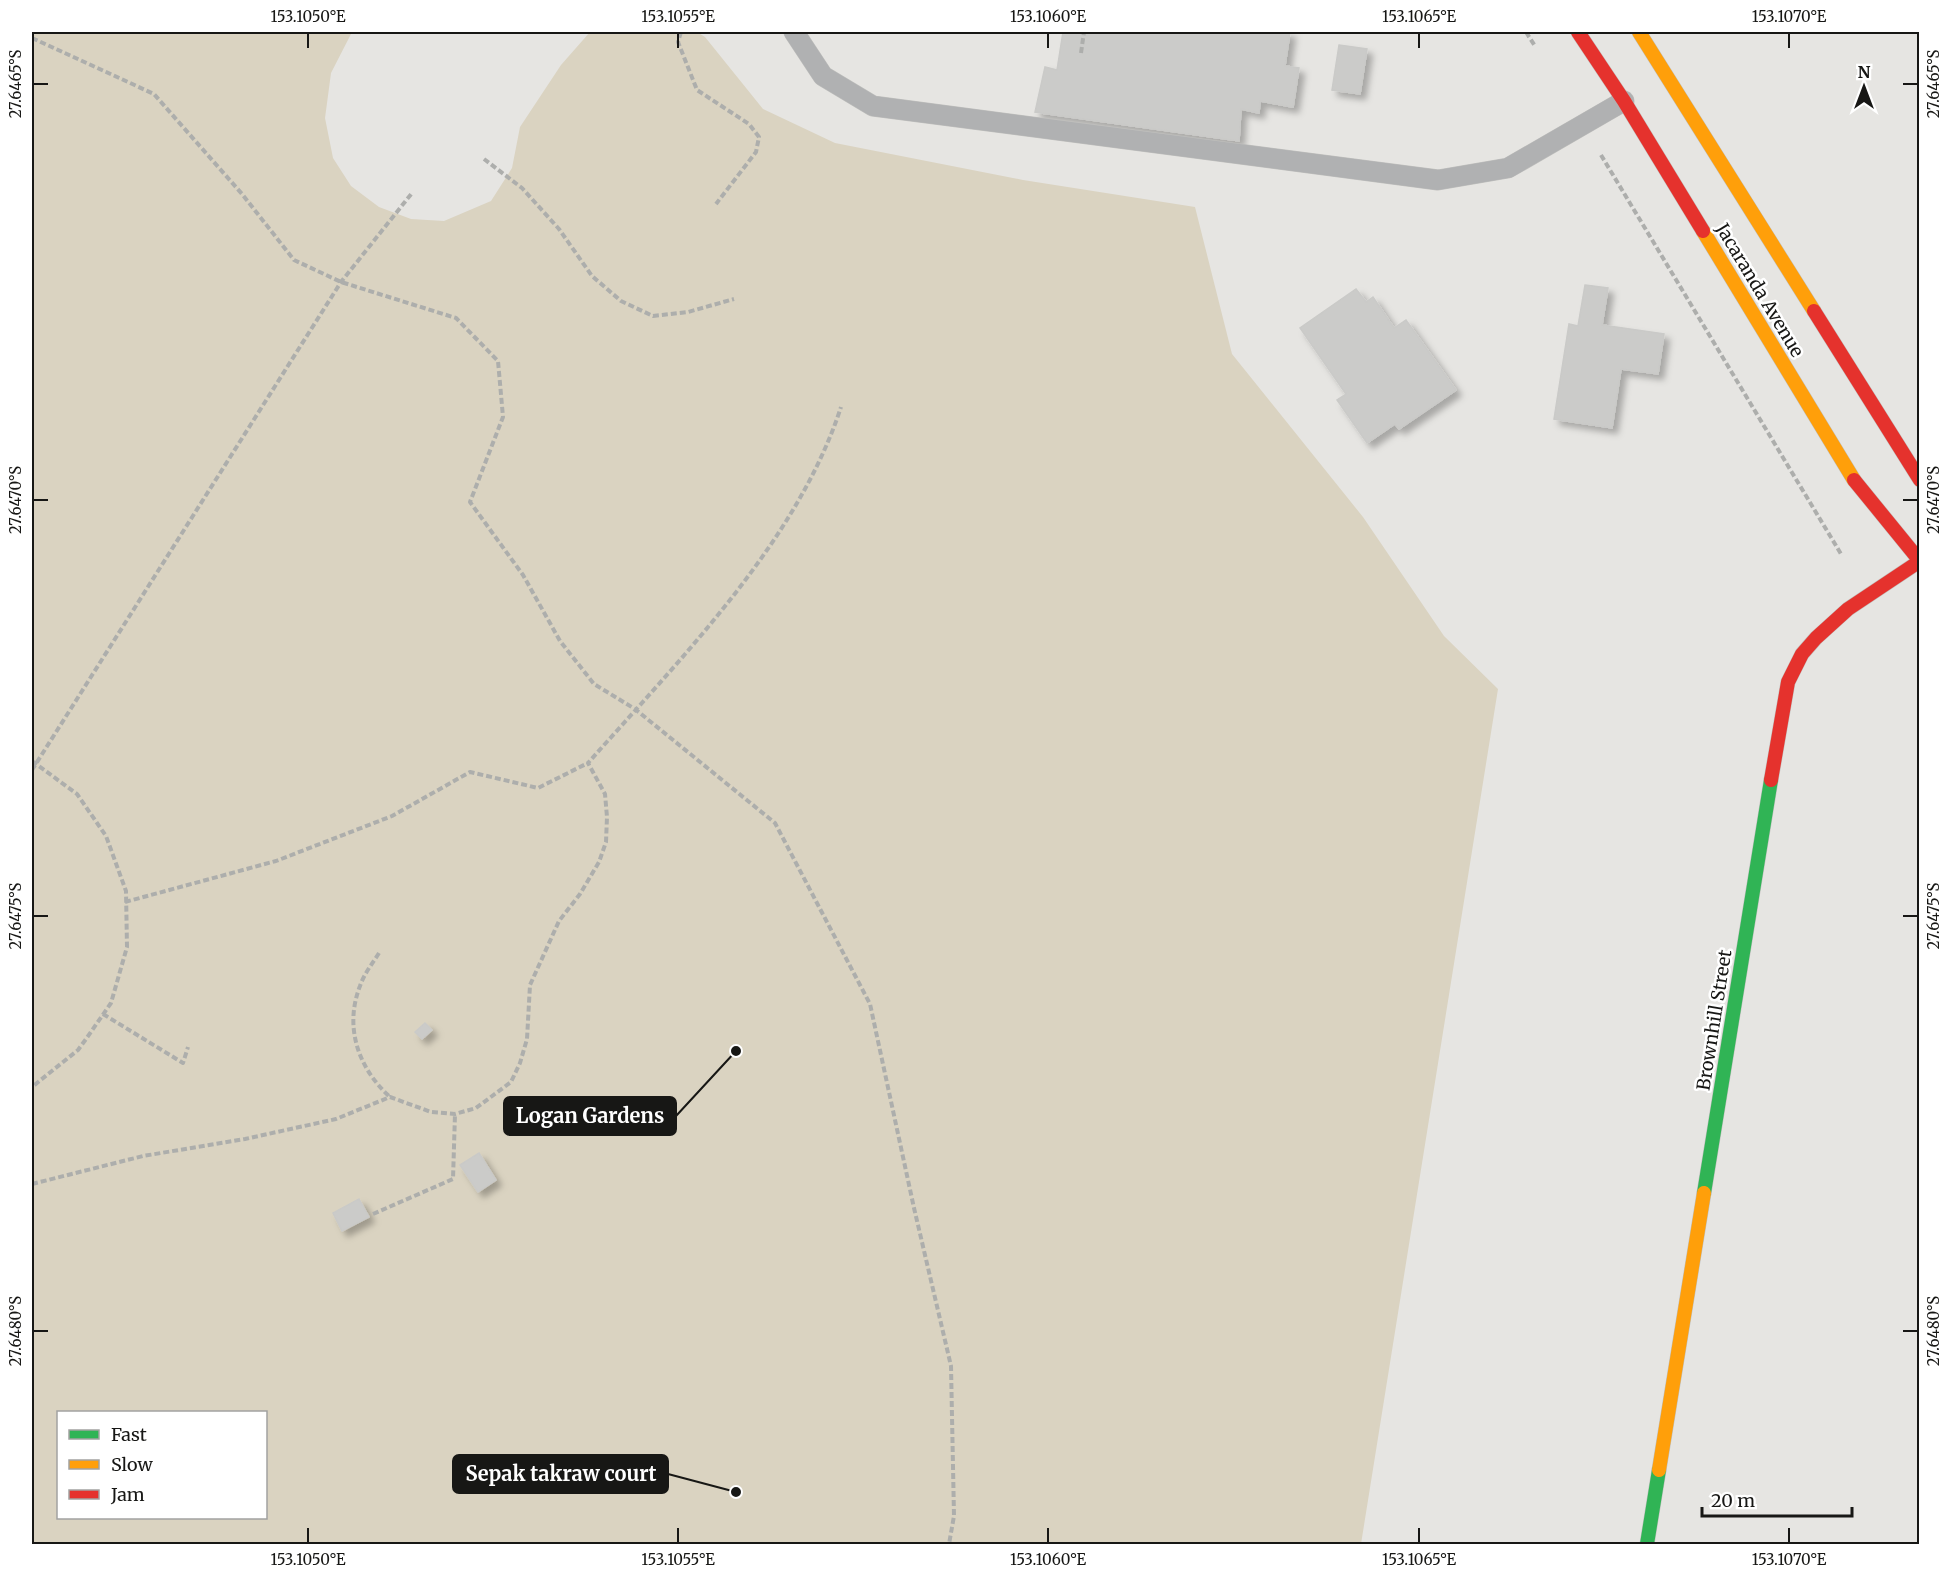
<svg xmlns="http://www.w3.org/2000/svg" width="1951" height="1576" font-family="Merriweather,serif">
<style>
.green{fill:#dad3c1;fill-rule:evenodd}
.building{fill:#cbcbc9;stroke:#cacac8;stroke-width:1.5;filter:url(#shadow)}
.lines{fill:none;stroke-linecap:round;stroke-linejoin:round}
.lane-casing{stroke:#c0c0be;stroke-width:21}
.fast-casing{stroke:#c0c0be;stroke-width:15}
.slow-casing{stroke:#c0c0be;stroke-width:15}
.jam-casing{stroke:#c0c0be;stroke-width:15}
.path{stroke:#adaeac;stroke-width:4;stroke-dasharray:6 3;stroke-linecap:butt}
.lane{stroke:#b0b1b2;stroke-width:20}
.fast{stroke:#30b455;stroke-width:14}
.slow{stroke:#ff9f0a;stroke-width:14}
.jam{stroke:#e5322d;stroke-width:14}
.ticks{fill:none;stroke:#171715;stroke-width:2}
.labels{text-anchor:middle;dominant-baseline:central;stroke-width:5;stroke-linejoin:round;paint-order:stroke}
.street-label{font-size:18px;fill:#171715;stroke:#fff}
.leader{fill:none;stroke:#171715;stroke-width:2}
.callout-dot{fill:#171715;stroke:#fff;stroke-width:2}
.callout{fill:#171715;stroke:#171715;stroke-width:2}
.callout-label{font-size:20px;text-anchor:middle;font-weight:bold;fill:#fff}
.neatline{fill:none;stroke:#171715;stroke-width:2}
.ticks-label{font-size:15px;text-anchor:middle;fill:#171715}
</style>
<defs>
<filter id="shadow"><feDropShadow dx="5.5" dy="5.5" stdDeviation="3" flood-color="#0004"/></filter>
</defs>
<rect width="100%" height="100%" fill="#e6e5e2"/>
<path class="green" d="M32,32H349L351,34L331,73L325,118L333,158L351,186L379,207L411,219L444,221L491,201L512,168L520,127L561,65L590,32H697L705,37L763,109L835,143L1023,180L1195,207L1232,354L1363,517L1444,636L1498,689L1361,1544H32ZM58,1412H266V1518H58Z"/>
<path class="building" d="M1063,32H1290L1285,66L1299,68L1293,107L1260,101L1259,113L1241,109L1239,141L1035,112L1045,67L1057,70Z
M1339,45L1367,49L1360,94L1332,90Z
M1585,285L1608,288L1602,325L1664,334L1658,374L1621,369L1612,428L1554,419L1569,324L1578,326Z
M1356,289L1366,302L1373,297L1394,328L1406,320L1456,390L1399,429L1395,424L1367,443L1337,400L1346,394L1300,328Z
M425,1023L432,1030L422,1039L415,1032Z
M479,1153L496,1180L478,1192L460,1165Z
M359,1199L369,1217L342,1231L333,1213Z"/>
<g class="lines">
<defs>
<path id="lane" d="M794,32L823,76L873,106L1438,180L1508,168L1624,101"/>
<path id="fast" d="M1704,1193L1771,780
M1647,1544L1659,1470"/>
<path id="slow" d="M1639,32L1814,311
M1703,231L1854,480
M1659,1470L1704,1193"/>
<path id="jam" d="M1578,32L1624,101L1703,231
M1814,311L1920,480
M1771,780L1788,682L1802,654L1816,638L1848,609L1920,561L1854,480"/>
</defs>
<use href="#lane" class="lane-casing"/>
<use href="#fast" class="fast-casing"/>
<use href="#slow" class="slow-casing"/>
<use href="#jam" class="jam-casing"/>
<path class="path" d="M681,32L678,42L697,90L749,124L759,137L756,152L716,204
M1526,32L1535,46
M32,38L154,94L242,194L294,260L341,282L456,318L498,361L503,417L470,502L523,575L560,641L594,684L635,709L775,823L870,1004L914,1208L951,1366L954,1516L949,1544
M1081,53L1084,32
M1601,155L1841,554
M484,159L522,188L559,229L592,276L621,301L653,316L688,312L734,299
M32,761L77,794L106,836L126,891L127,947L111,1003L86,1039L78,1050L32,1087
M32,770L341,282L412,193
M125,902L276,861L392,816L470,772L538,788L588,763
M379,953C372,964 364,974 360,986C344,1027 358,1068 390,1097
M103,1014L183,1063L188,1047
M32,1184L143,1156L245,1139L336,1119L390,1097L431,1112L455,1114L476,1108L511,1082L520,1063L527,1039L530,985L559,921L580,894L599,862L606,842L607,817L605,794L588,763C681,658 797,542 841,407
M373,1214L453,1179L455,1114"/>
<use href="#lane" class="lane"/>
<use href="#fast" class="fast"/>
<use href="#slow" class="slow"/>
<use href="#jam" class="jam"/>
</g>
<path class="ticks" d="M308,33V48M678,33V48M1048,33V48M1419,33V48M1789,33V48M33,84H48M1903,84H1918M33,500H48M1903,500H1918M33,916H48M1903,916H1918M33,1331H48M1903,1331H1918M308,1528V1543M678,1528V1543M1048,1528V1543M1419,1528V1543M1789,1528V1543"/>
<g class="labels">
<g class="street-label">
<text transform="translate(1760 290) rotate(59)">Jacaranda Avenue</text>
<text transform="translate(1714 1020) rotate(-81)">Brownhill Street</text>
</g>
</g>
<path class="leader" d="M736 1051L676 1116M736 1492L668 1474"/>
<g class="callout-dot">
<circle cx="736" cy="1051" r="6"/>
<circle cx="736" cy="1492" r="6"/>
</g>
<g class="callout">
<rect x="504" y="1097" width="172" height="38" rx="6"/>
<rect x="453" y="1455" width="215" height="38" rx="6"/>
</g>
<g class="callout-label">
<text x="590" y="1123">Logan Gardens</text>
<text x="561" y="1481">Sepak takraw court</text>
</g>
<rect width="1951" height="1576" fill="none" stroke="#ffffff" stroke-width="66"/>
<rect x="57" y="1411" width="210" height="108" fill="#ffffff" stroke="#a2a2a1" stroke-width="1.5"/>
<rect x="69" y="1430" width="30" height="9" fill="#30b455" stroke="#a2a2a1" stroke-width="1.5"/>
<text x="111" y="1441" font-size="18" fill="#171715">Fast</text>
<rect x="69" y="1460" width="30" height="9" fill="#ff9f0a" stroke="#a2a2a1" stroke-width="1.5"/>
<text x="111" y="1471" font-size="18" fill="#171715">Slow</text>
<rect x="69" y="1490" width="30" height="9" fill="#e5322d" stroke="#a2a2a1" stroke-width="1.5"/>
<text x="111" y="1501" font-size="18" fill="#171715">Jam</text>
<g transform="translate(1864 87)" stroke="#ffffff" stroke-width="4.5" paint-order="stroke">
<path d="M0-4.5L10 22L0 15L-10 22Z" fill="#171715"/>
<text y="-9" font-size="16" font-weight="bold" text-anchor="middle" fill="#171715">N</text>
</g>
<path d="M1702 1507v9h150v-9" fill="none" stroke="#171715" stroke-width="3"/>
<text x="1711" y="1507" font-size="18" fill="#171715" stroke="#ffffff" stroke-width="4.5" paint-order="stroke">20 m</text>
<rect x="33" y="33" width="1885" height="1510" class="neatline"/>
<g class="ticks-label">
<text x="308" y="22">153.1050°E</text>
<text x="678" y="22">153.1055°E</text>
<text x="1048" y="22">153.1060°E</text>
<text x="1419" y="22">153.1065°E</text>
<text x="1789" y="22">153.1070°E</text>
<text transform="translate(16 84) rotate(-90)" y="5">27.6465°S</text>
<text transform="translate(1934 84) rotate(-90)" y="5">27.6465°S</text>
<text transform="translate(16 500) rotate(-90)" y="5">27.6470°S</text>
<text transform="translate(1934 500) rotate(-90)" y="5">27.6470°S</text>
<text transform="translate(16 916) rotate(-90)" y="5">27.6475°S</text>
<text transform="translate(1934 916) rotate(-90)" y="5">27.6475°S</text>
<text transform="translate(16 1331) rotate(-90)" y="5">27.6480°S</text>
<text transform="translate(1934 1331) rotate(-90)" y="5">27.6480°S</text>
<text x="308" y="1565">153.1050°E</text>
<text x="678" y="1565">153.1055°E</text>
<text x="1048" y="1565">153.1060°E</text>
<text x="1419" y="1565">153.1065°E</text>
<text x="1789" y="1565">153.1070°E</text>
</g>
</svg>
